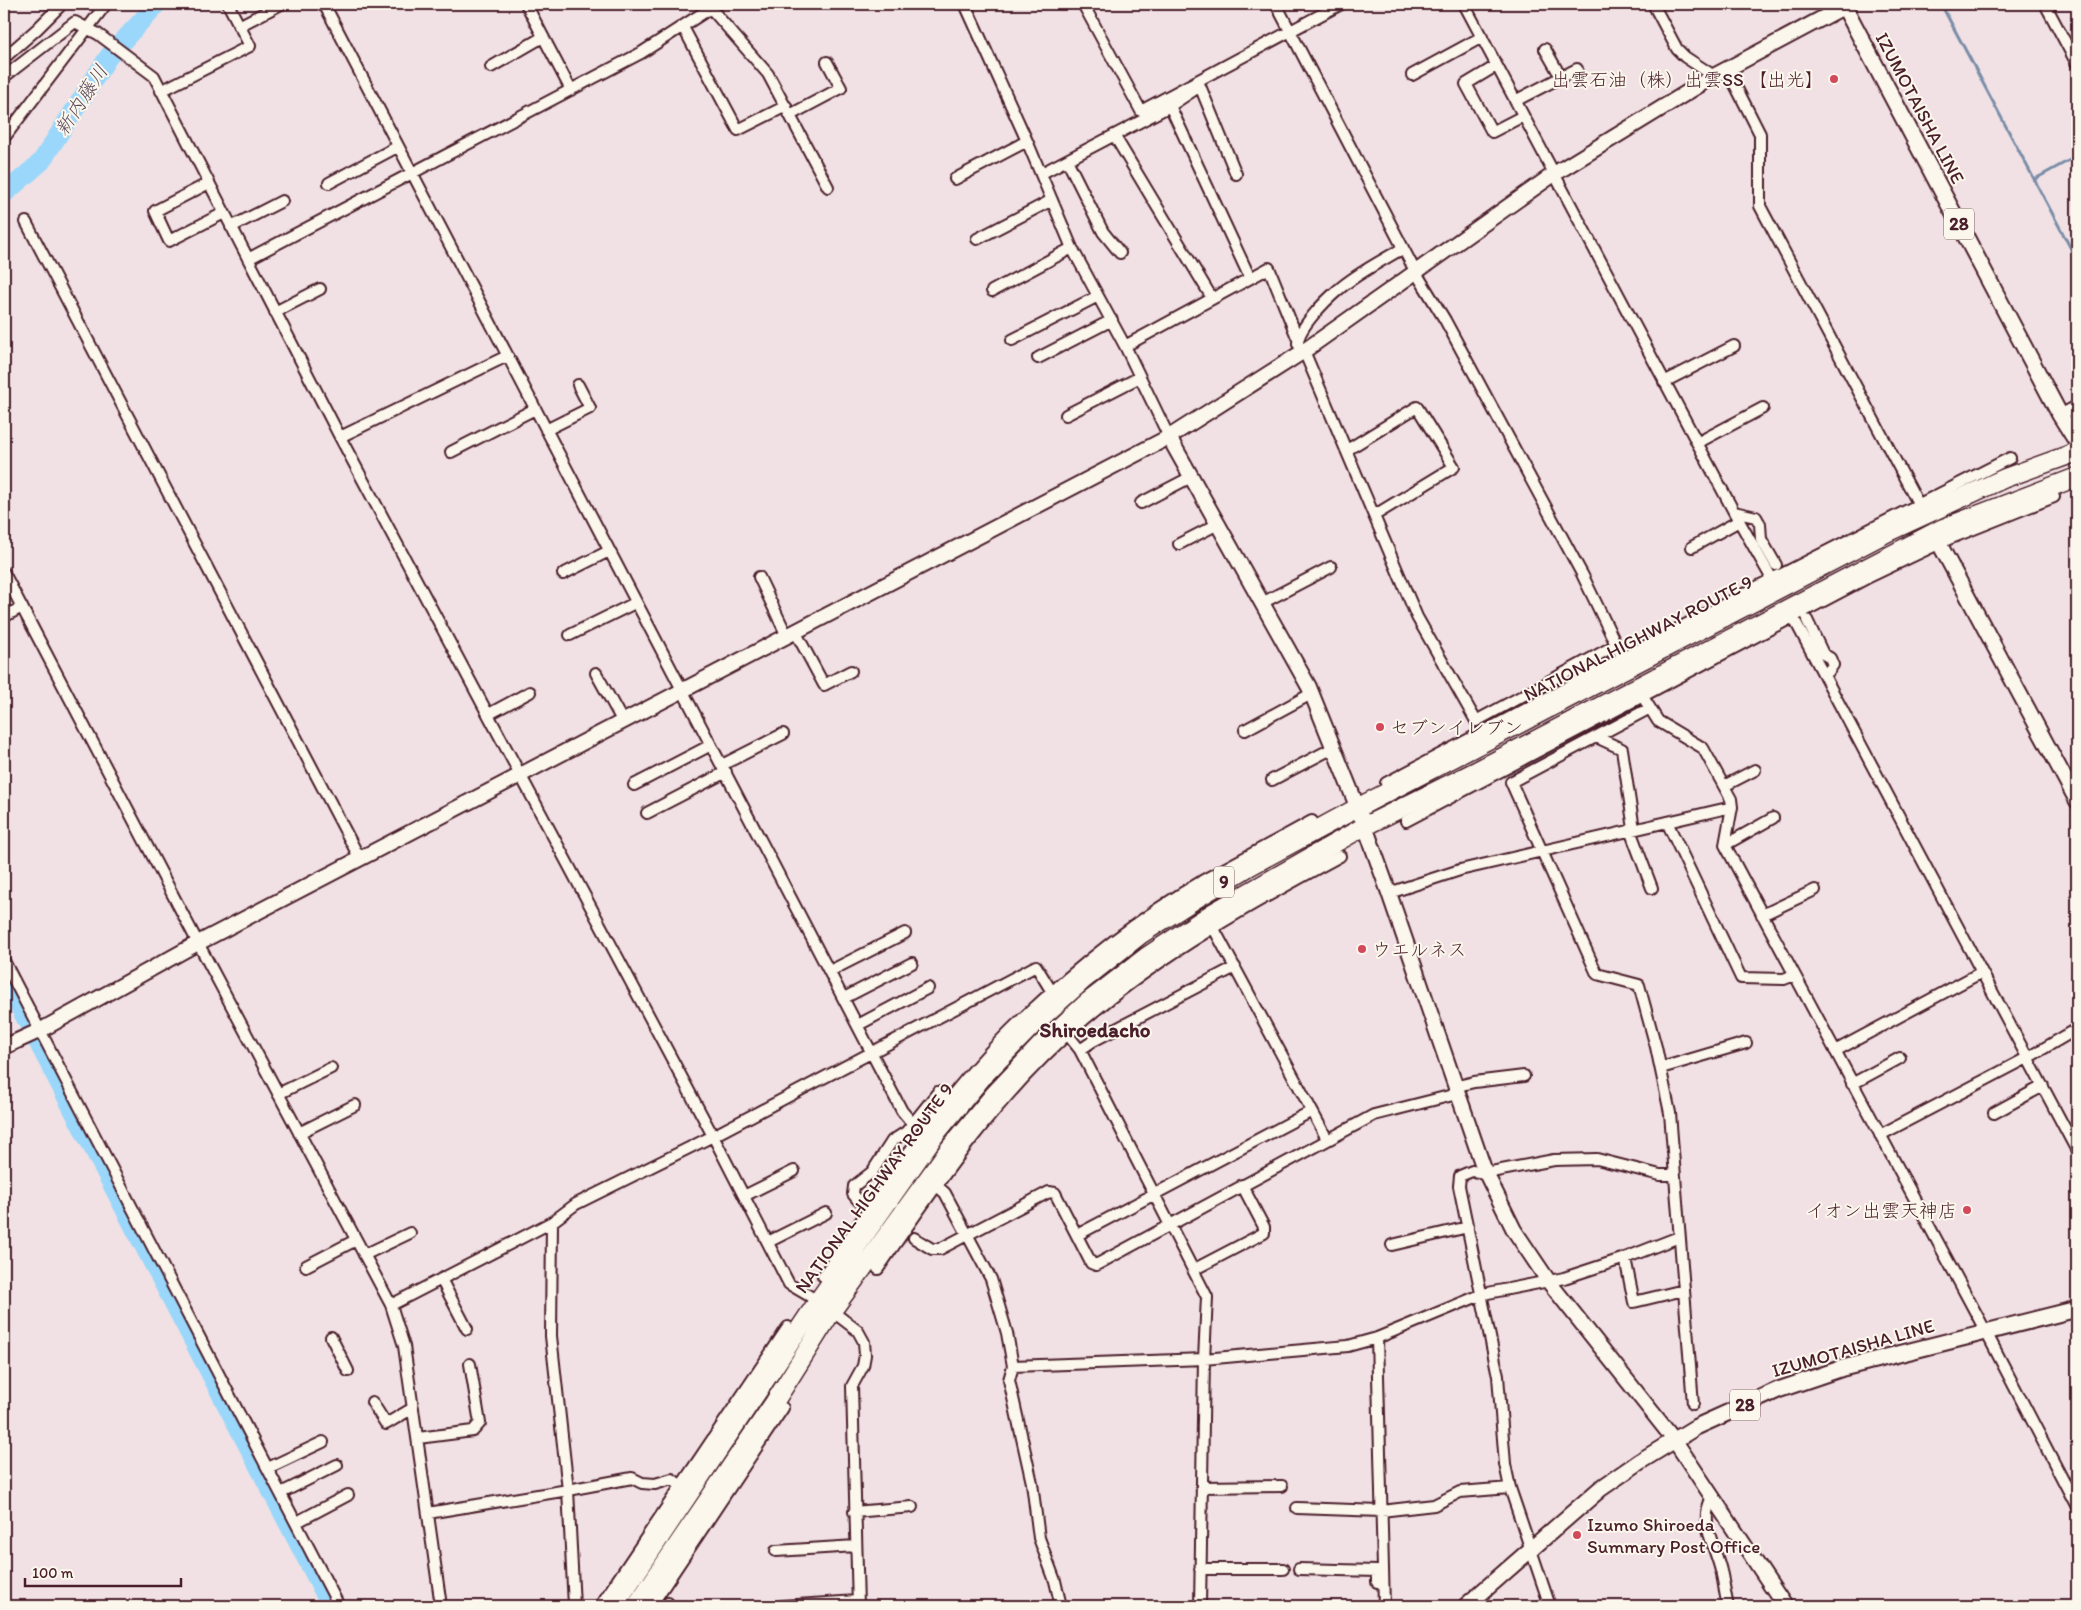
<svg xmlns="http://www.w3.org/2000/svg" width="2081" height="1610" font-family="Itim,'Klee One',sans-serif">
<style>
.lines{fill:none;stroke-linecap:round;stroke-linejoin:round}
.stream{stroke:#7a8da8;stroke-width:3}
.river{stroke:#9ad7fb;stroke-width:19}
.street-tunnel{stroke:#d0babf;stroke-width:10;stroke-dasharray:10 5;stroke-linecap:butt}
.street-casing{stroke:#4a1f2b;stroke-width:14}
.secondary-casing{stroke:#4a1f2b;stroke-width:18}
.primary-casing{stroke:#4a1f2b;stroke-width:19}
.highway-casing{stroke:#4a1f2b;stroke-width:21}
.street{stroke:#fbf7ec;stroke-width:10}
.secondary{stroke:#fbf7ec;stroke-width:14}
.primary{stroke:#fbf7ec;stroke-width:15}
.highway{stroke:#fbf7ec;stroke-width:18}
.poi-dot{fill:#d1495b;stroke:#fbf7ec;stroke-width:2}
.labels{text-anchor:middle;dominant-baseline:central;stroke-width:4;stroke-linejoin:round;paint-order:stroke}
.shield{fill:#fbf7ec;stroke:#7f6065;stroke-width:1}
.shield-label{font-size:18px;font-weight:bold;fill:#4a1f2b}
.poi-label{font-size:19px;fill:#4a1f2b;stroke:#fbf7ec;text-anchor:start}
.street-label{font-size:19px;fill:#4a1f2b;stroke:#fbf7ec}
.water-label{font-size:20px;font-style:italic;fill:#5e4d5f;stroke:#fbf7ec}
.quarter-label{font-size:21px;font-weight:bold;fill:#4a1f2b;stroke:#fbf7ec}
</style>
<rect width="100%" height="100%" fill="#f1e1e4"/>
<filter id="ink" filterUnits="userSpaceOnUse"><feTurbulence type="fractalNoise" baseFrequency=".02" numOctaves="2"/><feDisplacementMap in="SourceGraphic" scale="10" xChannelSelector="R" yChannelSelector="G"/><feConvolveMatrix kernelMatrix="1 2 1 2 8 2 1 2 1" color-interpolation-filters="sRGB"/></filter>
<g filter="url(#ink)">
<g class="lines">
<path class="stream" d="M1941,4L2077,260
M2035,179L2077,156"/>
<path class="river" d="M4,194L41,162L109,56L157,4
M4,977L331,1606"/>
<path class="street-tunnel" d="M1776,565L1800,608
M858,1200L914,1238"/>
<defs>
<path id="street" d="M324,4L902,1111L913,1124
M526,4L571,90
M707,4L768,74L828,187
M965,4L1027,141L1072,248L1125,346L1169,437
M1083,4L1141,111L1341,4
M1276,4L1415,271L1445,320L1582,574L1622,657
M1464,4L1734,512L1772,579
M1653,4L1677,49L1685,57L1714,76
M2045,4L2077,64
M239,26L281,4
M683,27L738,130L786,106
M1545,49L1561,77
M4,58L37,29L60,6L59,4
M1496,66L1466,84L1492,132L1523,116
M491,67L543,37
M1727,69L1760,134V206L1919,505
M1412,75L1482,37
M4,77L75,22L98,34L154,76L340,437L713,1136L789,1284L818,1301L832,1311L858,1331L864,1342L865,1355L863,1366L852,1386L858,1606
M161,91L250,46L228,4
M1515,101L1577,69
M1170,106L1250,278
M790,115L841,88L827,62
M1114,135L1212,298
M4,138L106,4
M1067,160L1103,232L1120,253
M1042,173L1170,106L1200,86L1236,174
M955,179L1027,141
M209,183L155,211L169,241L224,213
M329,183L397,147
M26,222L360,859
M231,227L282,201
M977,239L1052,200
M1403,248C1382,261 1357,273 1338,290C1326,300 1297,329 1298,344L1304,351L1417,617L1476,721L1616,645
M248,259L641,53L717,4
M992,291L1072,248
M275,312L320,289
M1012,340L1098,296
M1125,346L1269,268L1297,337
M1038,358L1112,320
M1664,382L1734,346
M1066,415L1140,377
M2060,415L2077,406
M546,430L590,408L578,385
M340,437L507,356
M1697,443L1763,408
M1347,450L1417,407L1454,467L1375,515
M451,452L535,409
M1141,503L1191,477
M1734,512L1756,517L1760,524L1761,539L1776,565
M1179,544L1218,524
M1692,547L1739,521
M4,573L198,943L391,1305L404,1346L441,1606
M563,574L609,551
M759,577L787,636
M1262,603L1331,567
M4,617L22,607
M1793,617L2077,1151
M1807,620L1823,654L1830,658L1833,665L1828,672L1824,675
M795,631L824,685L851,671
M570,635L635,603
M596,673L623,722
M1643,697L1658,721L1703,748L1731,799L1732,807L1725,845L1986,1332L2077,1507
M1650,708L1511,782L1597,974L1639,985L1656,1047L1670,1113L1693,1404
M489,714L530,692
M1245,730L1311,694
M1596,737L1622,749L1634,829
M722,765L783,734
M1272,780L1333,748
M1386,783L1772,579L2010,458
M634,785L711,745
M1724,786L1755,770
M647,813L726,772
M1406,821L1867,578L1951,538L2054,497
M1667,822L1741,978L1784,979L1794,975
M1630,830L1652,888
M1725,845L1773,818
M1389,893L1460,870L1732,807
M1762,915L1815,890
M1213,927L1327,1139
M4,961L339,1606
M830,971L905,933
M844,998L912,963
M858,1025L928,988
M1068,1035L1080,1050L1207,1297L1204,1359L1200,1606
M1080,1050L1093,1041L1235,967
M1835,1051L1982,972
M1661,1068L1746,1043
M1852,1084L1900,1058
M1454,1087L1474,1082L1524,1076
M278,1094L331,1068
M1994,1113L2043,1086
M299,1133L355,1105
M1880,1135L2029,1057L2077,1029
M937,1186L945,1193L991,1279L1007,1333L1013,1366L1009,1380L1032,1483L1039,1538L1055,1581L1061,1606
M744,1196L794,1171
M858,1200L853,1194L854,1186L872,1172L892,1141L906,1132L938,1092L950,1100
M1077,1235L1312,1111
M914,1238L932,1249H940L1049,1192L1055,1193L1091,1263L1096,1265L1374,1115L1457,1094
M768,1242L826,1213
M1392,1245L1468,1227
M364,1255L410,1233
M1625,1258L1634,1302L1684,1290
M306,1266L356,1240
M878,1269C939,1180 1002,1089 1085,1019C1163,953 1251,904 1340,856
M1193,1270L1264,1233V1227L1242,1185
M823,1276C884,1188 943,1094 1022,1019C1076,968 1137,919 1202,881C1238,861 1275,841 1312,821
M441,1279L467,1329
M391,1305L552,1222L576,1204L713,1136L1036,966L1052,992
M331,1337L348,1371
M1377,1338L1384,1606
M1013,1366L1204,1359L1348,1346L1377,1338L1483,1294L1564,1278L1625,1258L1679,1237
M372,1402L386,1424L413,1408
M418,1438L473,1431L480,1423L470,1364
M268,1468L323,1442
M1202,1487L1282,1486
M281,1493L337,1465
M1712,1498C1698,1521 1716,1548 1721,1571C1724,1582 1725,1595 1728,1606
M1297,1508L1381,1511L1434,1505L1460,1492L1510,1488
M854,1512L912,1507
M428,1513L568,1490L551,1336L552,1222
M297,1522L348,1495
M776,1551L856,1546
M1200,1569H1283
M1299,1569L1377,1571V1582
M668,1603V1606
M574,1606L568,1490L632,1478L642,1483L655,1484L672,1479L681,1486
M600,1606L788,1327
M651,1606L783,1408
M782,1606L857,1601
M1550,1606L1510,1488L1505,1464L1498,1376L1459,1186L1460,1176L1472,1171L1486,1173L1554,1160L1597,1159L1660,1175H1674"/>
<path id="secondary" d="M1169,437L1309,687L1365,826L1389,893L1484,1169L1514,1230L1549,1282L1675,1441L1785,1606
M1939,543L2077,801
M4,1047L41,1030L198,943L1169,437L1304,351L1554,174L1714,76L1849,4"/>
<path id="primary" d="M1843,4L2060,415L2077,442
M1466,1606L1600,1489L1639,1462L1696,1427L1778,1390L1843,1368L2077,1309"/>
<path id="highway" d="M614,1606L818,1301L937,1132L984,1075L1032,1026L1082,981L1140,935L1199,897L1250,866L1357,808L1890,531L2005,478L2077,452
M636,1606L774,1403L832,1311L950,1148L994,1095L1042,1044L1089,1001L1146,957L1214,912L1365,826L1476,771L1941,529L2077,477"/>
</defs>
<use href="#street" class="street-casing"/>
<use href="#secondary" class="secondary-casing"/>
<use href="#primary" class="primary-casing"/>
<use href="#highway" class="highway-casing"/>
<use href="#street" class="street"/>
<use href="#secondary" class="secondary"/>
<use href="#primary" class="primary"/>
<use href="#highway" class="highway"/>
</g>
</g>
<g class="poi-dot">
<circle cx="1834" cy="79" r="5"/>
<circle cx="1380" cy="727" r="5"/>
<circle cx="1362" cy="949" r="5"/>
<circle cx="1967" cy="1210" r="5"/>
<circle cx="1577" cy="1535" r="5"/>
</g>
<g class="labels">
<g class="shield">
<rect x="1944" y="208.5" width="30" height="31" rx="4"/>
<rect x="1214" y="866.5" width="20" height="31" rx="4"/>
<rect x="1730" y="1389.5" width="30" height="31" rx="4"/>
</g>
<g class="shield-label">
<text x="1959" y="224">28</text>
<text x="1224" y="882">9</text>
<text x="1745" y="1405">28</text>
</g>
<g class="poi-label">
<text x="1824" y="79" text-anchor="end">出雲石油（株）出雲SS 【出光】</text>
<text x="1390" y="727">セブンイレブン</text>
<text x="1372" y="949">ウエルネス</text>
<text x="1957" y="1210" text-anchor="end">イオン出雲天神店</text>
<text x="1587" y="1524">Izumo Shiroeda<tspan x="1587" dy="22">Summary Post Office</tspan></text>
</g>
<g class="street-label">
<text transform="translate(1920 108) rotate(62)">IZUMOTAISHA LINE</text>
<text transform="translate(1638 638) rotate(-27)">NATIONAL HIGHWAY ROUTE 9</text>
<text transform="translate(874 1188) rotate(-54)">NATIONAL HIGHWAY ROUTE 9</text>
<text transform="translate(1853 1348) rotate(-16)">IZUMOTAISHA LINE</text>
</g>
<g class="water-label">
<text transform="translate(81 100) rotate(-57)">新内藤川</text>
</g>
<g class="quarter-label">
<text x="1095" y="1029">Shiroedacho</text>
</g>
</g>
<rect width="2081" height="1610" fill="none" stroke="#fbf7ec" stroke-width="20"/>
<rect x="10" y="10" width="2061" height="1590" fill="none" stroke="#4a1f2b" stroke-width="2" filter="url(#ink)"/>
<path d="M25 1578v8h156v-8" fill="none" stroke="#4a1f2b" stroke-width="2.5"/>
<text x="32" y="1578" font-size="15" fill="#4a1f2b" stroke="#fbf7ec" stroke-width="4" paint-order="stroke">100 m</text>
</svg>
